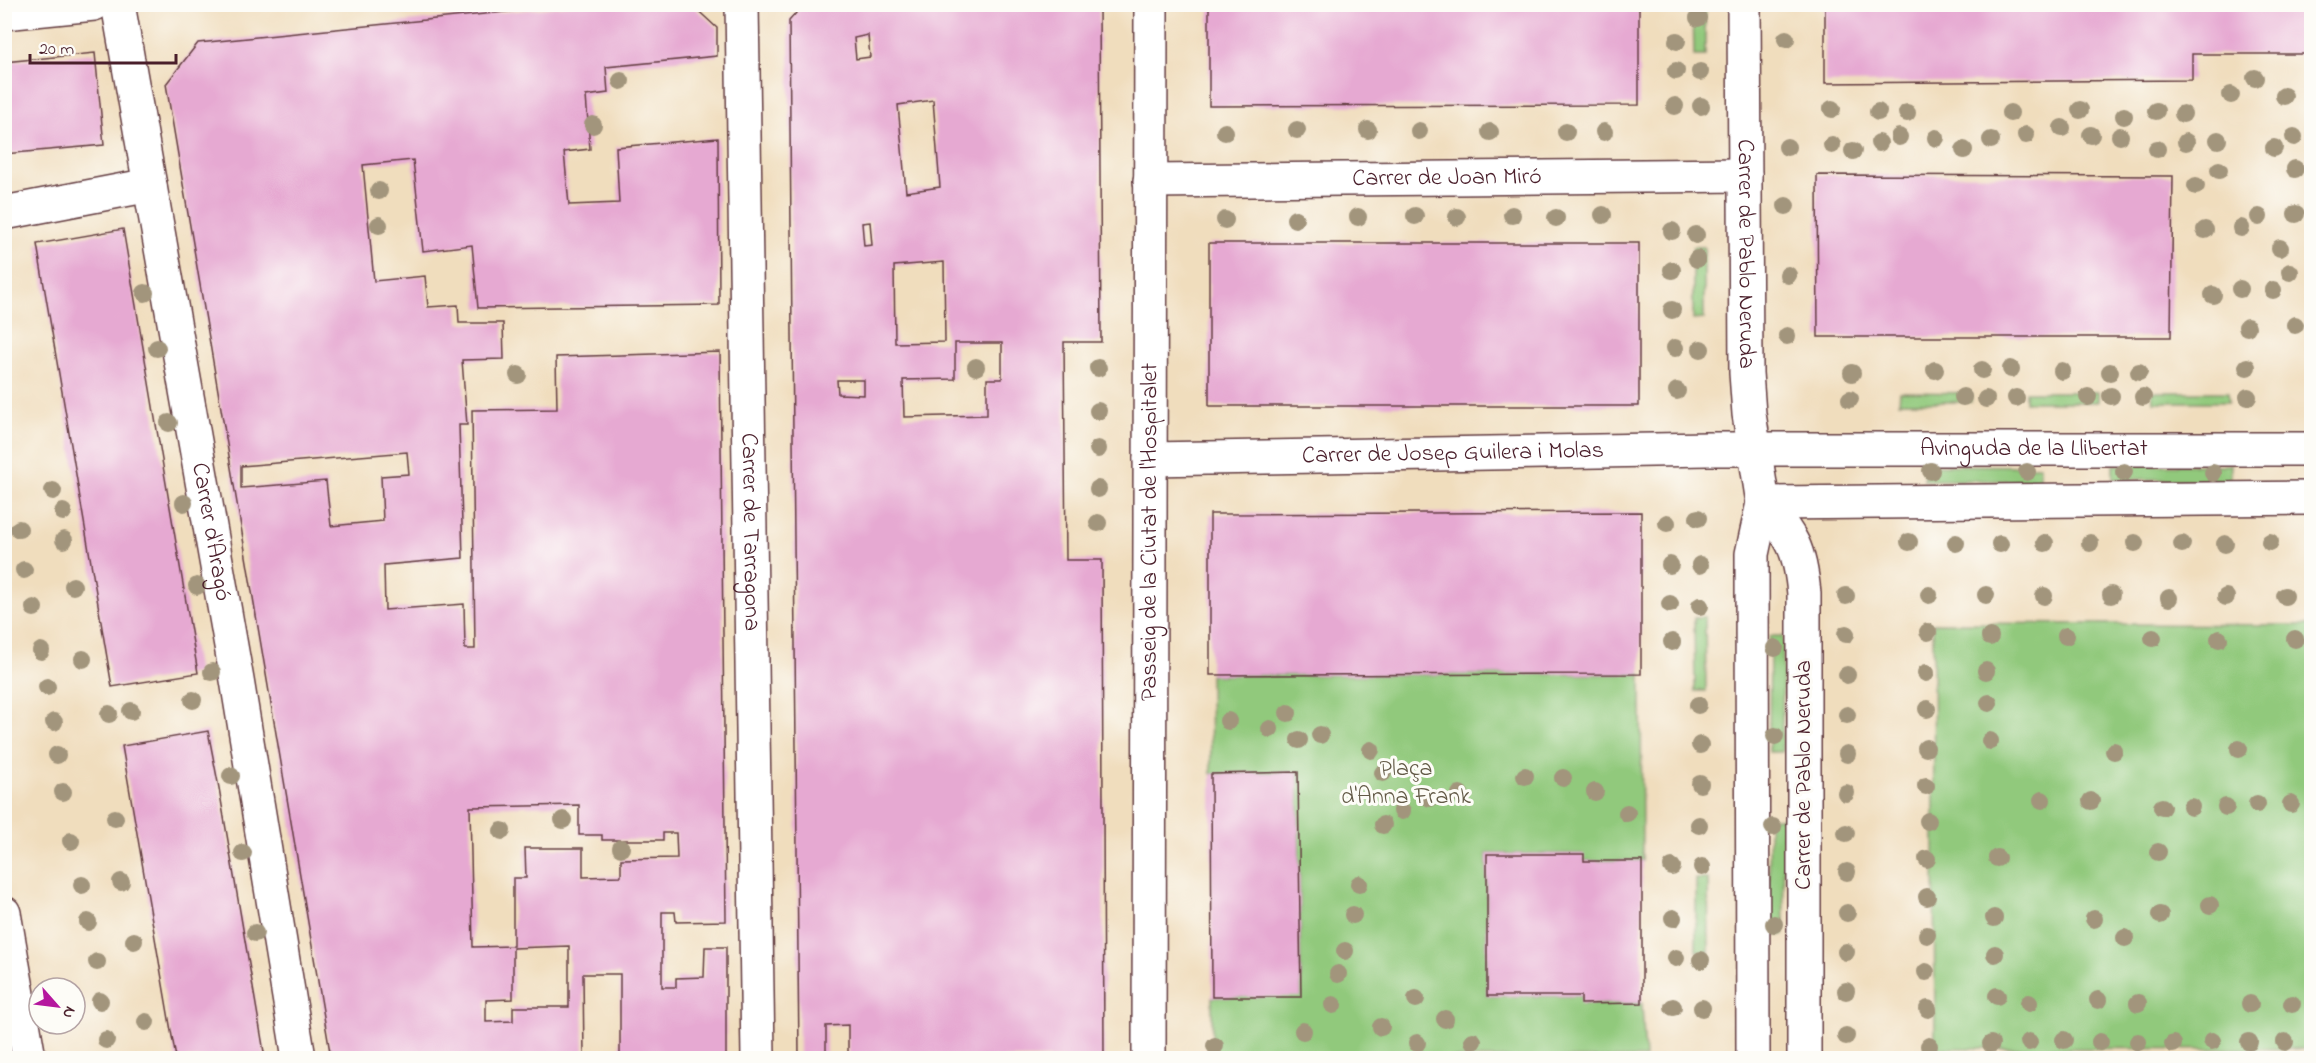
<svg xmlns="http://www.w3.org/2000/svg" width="2316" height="1063" font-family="'Indie Flower',sans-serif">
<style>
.green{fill:#91c97c;stroke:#6e7454;stroke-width:1.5}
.building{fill:#e6a9d2;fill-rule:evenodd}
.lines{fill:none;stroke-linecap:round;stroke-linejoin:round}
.street-casing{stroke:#633c41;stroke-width:36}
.secondary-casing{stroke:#633c41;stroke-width:36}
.street{stroke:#fff;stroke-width:33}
.secondary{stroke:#fff;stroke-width:33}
.tree{fill:#a2957c}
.labels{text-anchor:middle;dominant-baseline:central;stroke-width:6;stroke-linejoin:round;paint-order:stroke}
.street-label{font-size:24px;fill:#4a1f2b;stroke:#fdfcf7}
.park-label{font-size:24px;fill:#635a47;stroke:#fdfcf7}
</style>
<rect width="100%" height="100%" fill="#fdfcf7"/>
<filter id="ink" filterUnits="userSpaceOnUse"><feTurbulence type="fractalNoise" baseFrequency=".0167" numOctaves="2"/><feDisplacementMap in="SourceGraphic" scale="12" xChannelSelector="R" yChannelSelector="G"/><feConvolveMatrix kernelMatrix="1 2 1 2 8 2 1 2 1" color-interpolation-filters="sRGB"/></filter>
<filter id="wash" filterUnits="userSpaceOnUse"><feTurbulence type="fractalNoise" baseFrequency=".008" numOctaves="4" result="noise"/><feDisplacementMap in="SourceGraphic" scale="24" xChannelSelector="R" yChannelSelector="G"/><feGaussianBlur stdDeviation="1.35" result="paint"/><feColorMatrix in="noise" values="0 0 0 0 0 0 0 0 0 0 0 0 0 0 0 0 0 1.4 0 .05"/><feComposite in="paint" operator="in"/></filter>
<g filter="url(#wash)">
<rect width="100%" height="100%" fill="#f0ddbd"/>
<path class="green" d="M1693,5H1705V56H1694Z
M1693,247H1704V319L1693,320Z
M1900,392L1971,393V402H1899Z
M2025,392H2098V402H2025Z
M2152,392H2228L2229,402H2153Z
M1924,465L2040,466V481L1924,480Z
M2113,465H2231L2230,480L2113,479Z
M1694,617H1705L1706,691H1695Z
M1933,623L2311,625V1049L1935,1048Z
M1770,636H1783L1782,752H1769Z
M1641,674L1642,861H1584L1583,854H1487V996H1581L1582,1004L1642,1003L1645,1058H1212V997L1301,996L1298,772L1211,774L1210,675Z
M1769,818H1783L1784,935H1770Z
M1696,879H1708L1709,952L1696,951Z"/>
<g id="blocks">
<path class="building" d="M584,4H691L717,28V56L606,67L608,93L586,96L590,149L564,152L569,205L619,203L616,147L718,138L719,305L478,308L472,245L423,251L413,160L363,165L374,281L425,276L428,307L458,305L459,323H503L504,359L462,360L467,425H459L463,558L384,565L385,610L464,604L465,649H475L472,410L557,409L556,357L720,352L726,921L676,922L675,912H662V987H676V978L704,977L705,947H726V1058H620V974H583L584,1058H331L166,84L198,43ZM407,452L409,474L381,476L383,521L331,526L326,481L241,488V466ZM579,805V835H602V840H663V833H676L677,858L621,859V876L583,877V848H525L526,878H513V946L473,947L470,807ZM569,946V1007H513V1021L486,1022V1000L513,999V948Z
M804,4H1099L1101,342H1064L1066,560H1102L1104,1058H848V1025L826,1026V1058H799L789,21ZM868,35L870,57L856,59L854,38ZM933,100L940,187L906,192L898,105ZM870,222L872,245L864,246L862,223ZM944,262L945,342L895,343L894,266ZM955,343H1002V379H987V415L904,417L903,380L955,379ZM837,380H864V395L838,394Z
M1209,4H1639V105L1209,106Z
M1825,4H2312V54H2192V80L1825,83Z
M95,53L104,145L4,154V62Z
M1817,175L2173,176L2171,337H1818Z
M123,229L198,673L112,687L37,244Z
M1209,243H1639V406H1209Z
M1641,512V674L1210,675V514Z
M208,731L219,788L265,1058H176L171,1031L122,746Z
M1298,772L1301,997H1212L1211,774Z
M1487,854H1584V861H1642V1003L1581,1004V996H1487Z"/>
</g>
</g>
<g filter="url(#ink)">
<use href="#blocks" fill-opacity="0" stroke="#633c41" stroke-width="1.5"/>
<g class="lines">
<defs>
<g id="street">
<path id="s1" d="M118,4L237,680L299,1058"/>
<path id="s2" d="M742,4L758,1058"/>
<path id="s3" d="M1744,4L1746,373L1749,414L1763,503L1752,554L1753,1058"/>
<path id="s4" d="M1150,181L1745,175"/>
<path d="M4,213L150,185"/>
<path id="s5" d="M1150,459L1708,449H2312"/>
<path d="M1763,503C1792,536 1800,549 1804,594V1058"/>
<path d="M1763,503L2312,498"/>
<path d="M4,913L29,1058"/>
<path id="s6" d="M1149,1058L1151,4"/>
</g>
<path id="secondary" d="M4,13L94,4"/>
</defs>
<use href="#street" class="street-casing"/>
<use href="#secondary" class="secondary-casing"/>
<use href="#street" class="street"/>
<use href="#secondary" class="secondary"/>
</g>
<g class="tree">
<circle cx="1698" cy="18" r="9"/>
<circle cx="1786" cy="39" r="9"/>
<circle cx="1677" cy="41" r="9"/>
<circle cx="1676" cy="71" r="9"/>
<circle cx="1700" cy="72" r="9"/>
<circle cx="2255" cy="78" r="9"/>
<circle cx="621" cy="81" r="9"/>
<circle cx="2231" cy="95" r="9"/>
<circle cx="2284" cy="96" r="9"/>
<circle cx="1675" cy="106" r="9"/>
<circle cx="1701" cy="106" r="9"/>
<circle cx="1832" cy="109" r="9"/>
<circle cx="2080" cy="110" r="9"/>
<circle cx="2156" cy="111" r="9"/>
<circle cx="1878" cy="112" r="9"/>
<circle cx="1907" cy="113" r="9"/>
<circle cx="2010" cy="113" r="9"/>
<circle cx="2183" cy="114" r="9"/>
<circle cx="2124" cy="116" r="9"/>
<circle cx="593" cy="125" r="9"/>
<circle cx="2062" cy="128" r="9"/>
<circle cx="1297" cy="130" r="9"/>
<circle cx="1368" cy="130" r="9"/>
<circle cx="1419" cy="131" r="9"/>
<circle cx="1225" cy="132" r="9"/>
<circle cx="1490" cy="132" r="9"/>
<circle cx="1566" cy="132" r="9"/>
<circle cx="1604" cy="132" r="9"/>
<circle cx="2026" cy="135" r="9"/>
<circle cx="2091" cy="135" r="9"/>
<circle cx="2120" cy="136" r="9"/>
<circle cx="1899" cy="137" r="9"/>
<circle cx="2294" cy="137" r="9"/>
<circle cx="1936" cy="138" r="9"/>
<circle cx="1991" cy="140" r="9"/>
<circle cx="2218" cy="140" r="9"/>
<circle cx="2186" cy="142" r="9"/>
<circle cx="1879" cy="143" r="9"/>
<circle cx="1832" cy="145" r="9"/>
<circle cx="1787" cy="147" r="9"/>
<circle cx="2274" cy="148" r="9"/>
<circle cx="2157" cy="149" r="9"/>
<circle cx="1964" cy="150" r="9"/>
<circle cx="1853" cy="151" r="9"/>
<circle cx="2295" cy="169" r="9"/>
<circle cx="2219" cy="170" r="9"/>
<circle cx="2196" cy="186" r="9"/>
<circle cx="379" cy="191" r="9"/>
<circle cx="1786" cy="206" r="9"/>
<circle cx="2296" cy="214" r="9"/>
<circle cx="1512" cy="215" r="9"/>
<circle cx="1603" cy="215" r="9"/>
<circle cx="1415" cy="216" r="9"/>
<circle cx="1358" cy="217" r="9"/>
<circle cx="1457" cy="217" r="9"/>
<circle cx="2259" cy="217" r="9"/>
<circle cx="1556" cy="218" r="9"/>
<circle cx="1295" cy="219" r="9"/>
<circle cx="1225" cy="220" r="9"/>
<circle cx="379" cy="225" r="9"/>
<circle cx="2241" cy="228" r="9"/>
<circle cx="2205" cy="230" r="9"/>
<circle cx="1672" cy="231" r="9"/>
<circle cx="1696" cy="235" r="9"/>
<circle cx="2280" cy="248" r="9"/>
<circle cx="1697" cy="259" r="9"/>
<circle cx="1672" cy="270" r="9"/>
<circle cx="2290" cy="272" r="9"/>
<circle cx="1788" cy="275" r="9"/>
<circle cx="2240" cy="289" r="9"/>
<circle cx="2273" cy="290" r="9"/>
<circle cx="145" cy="293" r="9"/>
<circle cx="2213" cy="295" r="9"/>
<circle cx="1672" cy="310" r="9"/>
<circle cx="2295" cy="325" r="9"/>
<circle cx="2247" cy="327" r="9"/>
<circle cx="1787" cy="336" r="9"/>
<circle cx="157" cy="348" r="9"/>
<circle cx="1675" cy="348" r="9"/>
<circle cx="1701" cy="349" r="9"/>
<circle cx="976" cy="367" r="9"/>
<circle cx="2247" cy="367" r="9"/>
<circle cx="1098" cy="368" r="9"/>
<circle cx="2011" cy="369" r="9"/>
<circle cx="1935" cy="370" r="9"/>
<circle cx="1982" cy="370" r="9"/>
<circle cx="2062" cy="371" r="9"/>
<circle cx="2110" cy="372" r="9"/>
<circle cx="2139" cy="372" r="9"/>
<circle cx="1852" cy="373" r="9"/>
<circle cx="518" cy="375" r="9"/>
<circle cx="1677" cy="391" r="9"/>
<circle cx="2111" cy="396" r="9"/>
<circle cx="1963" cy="397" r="9"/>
<circle cx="2088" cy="397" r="9"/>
<circle cx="2143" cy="397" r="9"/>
<circle cx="2248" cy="397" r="9"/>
<circle cx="2016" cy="398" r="9"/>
<circle cx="1850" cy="399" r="9"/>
<circle cx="1986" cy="399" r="9"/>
<circle cx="1098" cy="411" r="9"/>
<circle cx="169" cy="423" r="9"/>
<circle cx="1098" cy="449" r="9"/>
<circle cx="1931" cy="471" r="9"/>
<circle cx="2027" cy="472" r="9"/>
<circle cx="2124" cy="472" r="9"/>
<circle cx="2213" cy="473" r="9"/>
<circle cx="1098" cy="489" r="9"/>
<circle cx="53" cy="491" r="9"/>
<circle cx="184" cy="503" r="9"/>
<circle cx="63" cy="512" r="9"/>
<circle cx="1698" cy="518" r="9"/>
<circle cx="1098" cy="523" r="9"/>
<circle cx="1667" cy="523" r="9"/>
<circle cx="19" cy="529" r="9"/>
<circle cx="64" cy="540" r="9"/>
<circle cx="1909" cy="542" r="9"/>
<circle cx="2270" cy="542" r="9"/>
<circle cx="1956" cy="543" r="9"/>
<circle cx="2045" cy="543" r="9"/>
<circle cx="2090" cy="543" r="9"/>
<circle cx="2135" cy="543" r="9"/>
<circle cx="2000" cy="544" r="9"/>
<circle cx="2182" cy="544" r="9"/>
<circle cx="2225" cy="544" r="9"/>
<circle cx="1670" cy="565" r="9"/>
<circle cx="1700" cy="565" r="9"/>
<circle cx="24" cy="570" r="9"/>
<circle cx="73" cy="586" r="9"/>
<circle cx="197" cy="586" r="9"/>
<circle cx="1929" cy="595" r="9"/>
<circle cx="1986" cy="595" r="9"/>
<circle cx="2111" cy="595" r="9"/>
<circle cx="1846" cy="596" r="9"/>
<circle cx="2044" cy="596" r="9"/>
<circle cx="2285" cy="596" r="9"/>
<circle cx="2226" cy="597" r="9"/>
<circle cx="2169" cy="598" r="9"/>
<circle cx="1670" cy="604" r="9"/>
<circle cx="1700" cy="606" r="9"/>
<circle cx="34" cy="608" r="9"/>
<circle cx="1928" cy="632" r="9"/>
<circle cx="1846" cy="634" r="9"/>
<circle cx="2066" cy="636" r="9"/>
<circle cx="1990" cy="637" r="9"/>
<circle cx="2153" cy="638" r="9"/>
<circle cx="2219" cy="639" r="9"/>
<circle cx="2295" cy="639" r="9"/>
<circle cx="1672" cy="642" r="9"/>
<circle cx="1775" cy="648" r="9"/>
<circle cx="41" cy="651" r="9"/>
<circle cx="83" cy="659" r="9"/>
<circle cx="1986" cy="671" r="9"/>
<circle cx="212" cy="672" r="9"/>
<circle cx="1926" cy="673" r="9"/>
<circle cx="1847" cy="675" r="9"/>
<circle cx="47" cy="687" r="9"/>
<circle cx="193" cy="700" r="9"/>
<circle cx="1989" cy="703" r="9"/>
<circle cx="1698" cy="705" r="9"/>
<circle cx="1927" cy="709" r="9"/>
<circle cx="131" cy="711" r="9"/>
<circle cx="1288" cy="713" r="9"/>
<circle cx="109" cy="714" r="9"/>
<circle cx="1847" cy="715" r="9"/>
<circle cx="1228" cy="721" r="9"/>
<circle cx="54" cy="722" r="9"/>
<circle cx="1270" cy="729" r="9"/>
<circle cx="1320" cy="735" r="9"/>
<circle cx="1775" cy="736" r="9"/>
<circle cx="1299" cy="740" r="9"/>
<circle cx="1990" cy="741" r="9"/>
<circle cx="1700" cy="745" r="9"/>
<circle cx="1926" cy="748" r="9"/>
<circle cx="2239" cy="749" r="9"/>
<circle cx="1371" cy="750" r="9"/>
<circle cx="2114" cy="751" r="9"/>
<circle cx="1847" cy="754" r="9"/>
<circle cx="57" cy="755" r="9"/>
<circle cx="1383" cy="773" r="9"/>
<circle cx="231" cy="776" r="9"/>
<circle cx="1525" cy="776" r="9"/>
<circle cx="1563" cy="778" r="9"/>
<circle cx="1700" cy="784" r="9"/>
<circle cx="1926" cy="786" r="9"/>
<circle cx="63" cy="792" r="9"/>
<circle cx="1595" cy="792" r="9"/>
<circle cx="1846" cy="793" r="9"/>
<circle cx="1460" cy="794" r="9"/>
<circle cx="1430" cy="798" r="9"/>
<circle cx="2042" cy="800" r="9"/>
<circle cx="2091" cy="801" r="9"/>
<circle cx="2257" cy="804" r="9"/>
<circle cx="2291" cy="804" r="9"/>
<circle cx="2162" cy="807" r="9"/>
<circle cx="2191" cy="807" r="9"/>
<circle cx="2226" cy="807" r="9"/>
<circle cx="1402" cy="811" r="9"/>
<circle cx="1627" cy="813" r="9"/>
<circle cx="115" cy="818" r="9"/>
<circle cx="563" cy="820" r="9"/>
<circle cx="1928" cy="821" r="9"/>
<circle cx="1383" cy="825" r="9"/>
<circle cx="1699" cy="825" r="9"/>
<circle cx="1773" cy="827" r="9"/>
<circle cx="502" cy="831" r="9"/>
<circle cx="1846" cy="833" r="9"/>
<circle cx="71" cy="841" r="9"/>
<circle cx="621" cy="848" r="9"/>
<circle cx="2158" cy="852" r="9"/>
<circle cx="243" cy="853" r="9"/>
<circle cx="1997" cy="858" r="9"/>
<circle cx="1927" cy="859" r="9"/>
<circle cx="1672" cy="867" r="9"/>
<circle cx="1702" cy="867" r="9"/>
<circle cx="1847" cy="872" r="9"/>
<circle cx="121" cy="882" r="9"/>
<circle cx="1359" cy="884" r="9"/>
<circle cx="82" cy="885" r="9"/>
<circle cx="1927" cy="897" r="9"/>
<circle cx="2210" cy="905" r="9"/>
<circle cx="1847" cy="913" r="9"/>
<circle cx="1353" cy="915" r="9"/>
<circle cx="2160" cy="915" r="9"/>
<circle cx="1673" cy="918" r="9"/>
<circle cx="1994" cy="918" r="9"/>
<circle cx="2094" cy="919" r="9"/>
<circle cx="88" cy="922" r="9"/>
<circle cx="1774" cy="924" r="9"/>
<circle cx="255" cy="933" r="9"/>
<circle cx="1927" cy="935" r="9"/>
<circle cx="2125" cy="938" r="9"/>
<circle cx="134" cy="941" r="9"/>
<circle cx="1345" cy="951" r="9"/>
<circle cx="1846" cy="952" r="9"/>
<circle cx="1995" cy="954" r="9"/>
<circle cx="1676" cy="958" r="9"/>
<circle cx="1701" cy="960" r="9"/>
<circle cx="97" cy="962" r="9"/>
<circle cx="1926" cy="972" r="9"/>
<circle cx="1338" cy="974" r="9"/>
<circle cx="1846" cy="991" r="9"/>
<circle cx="1997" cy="996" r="9"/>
<circle cx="1416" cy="999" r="9"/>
<circle cx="2098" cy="1000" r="9"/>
<circle cx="100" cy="1001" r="9"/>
<circle cx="2029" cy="1003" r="9"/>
<circle cx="2138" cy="1003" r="9"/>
<circle cx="2250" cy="1004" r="9"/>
<circle cx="2292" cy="1004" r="9"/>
<circle cx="1333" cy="1005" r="9"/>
<circle cx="1673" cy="1007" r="9"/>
<circle cx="1702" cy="1008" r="9"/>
<circle cx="1928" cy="1009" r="9"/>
<circle cx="1445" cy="1019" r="9"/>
<circle cx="146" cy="1022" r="9"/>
<circle cx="1381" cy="1027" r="9"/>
<circle cx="1303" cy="1031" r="9"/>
<circle cx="1846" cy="1036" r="9"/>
<circle cx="106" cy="1040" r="9"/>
<circle cx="2064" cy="1040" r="9"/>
<circle cx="1473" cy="1041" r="9"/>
<circle cx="2212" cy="1041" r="9"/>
<circle cx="2029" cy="1042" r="9"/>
<circle cx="2100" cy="1042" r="9"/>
<circle cx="2138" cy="1042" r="9"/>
<circle cx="2249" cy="1042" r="9"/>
<circle cx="2285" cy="1042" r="9"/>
<circle cx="1417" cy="1043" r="9"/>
<circle cx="1991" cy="1044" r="9"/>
<circle cx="2173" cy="1044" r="9"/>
<circle cx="1215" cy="1046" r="9"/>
<circle cx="1929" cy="1046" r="9"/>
</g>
</g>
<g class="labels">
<g class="street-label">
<text stroke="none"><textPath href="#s4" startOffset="297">Carrer de Joan Miró</textPath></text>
<text stroke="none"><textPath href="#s3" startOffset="250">Carrer de Pablo Neruda</textPath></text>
<text stroke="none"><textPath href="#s5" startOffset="884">Avinguda de la Llibertat</textPath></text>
<text stroke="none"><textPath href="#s5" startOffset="303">Carrer de Josep Guilera i Molas</textPath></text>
<text stroke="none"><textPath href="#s1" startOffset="536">Carrer d'Aragó</textPath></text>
<text stroke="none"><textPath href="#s2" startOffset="528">Carrer de Tarragona</textPath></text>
<text stroke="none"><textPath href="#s6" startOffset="526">Passeig de la Ciutat de l'Hospitalet</textPath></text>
<text transform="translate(1804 775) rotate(-90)">Carrer de Pablo Neruda</text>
</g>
<g class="park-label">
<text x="1406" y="769">Plaça<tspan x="1406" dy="28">d'Anna Frank</tspan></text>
</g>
</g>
<rect width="2316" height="1063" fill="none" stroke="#fdfcf7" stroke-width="24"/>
<g transform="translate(57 1006) rotate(118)"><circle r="28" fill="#fdfcf7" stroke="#b5a4a5" stroke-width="1.5"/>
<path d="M0-4.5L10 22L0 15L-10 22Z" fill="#b5179e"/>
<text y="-9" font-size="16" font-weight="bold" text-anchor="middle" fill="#4a1f2b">N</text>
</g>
<path d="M30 54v9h146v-9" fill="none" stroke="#4a1f2b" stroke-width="3"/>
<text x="39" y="54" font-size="18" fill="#4a1f2b" stroke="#fdfcf7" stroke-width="4.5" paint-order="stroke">20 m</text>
</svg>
